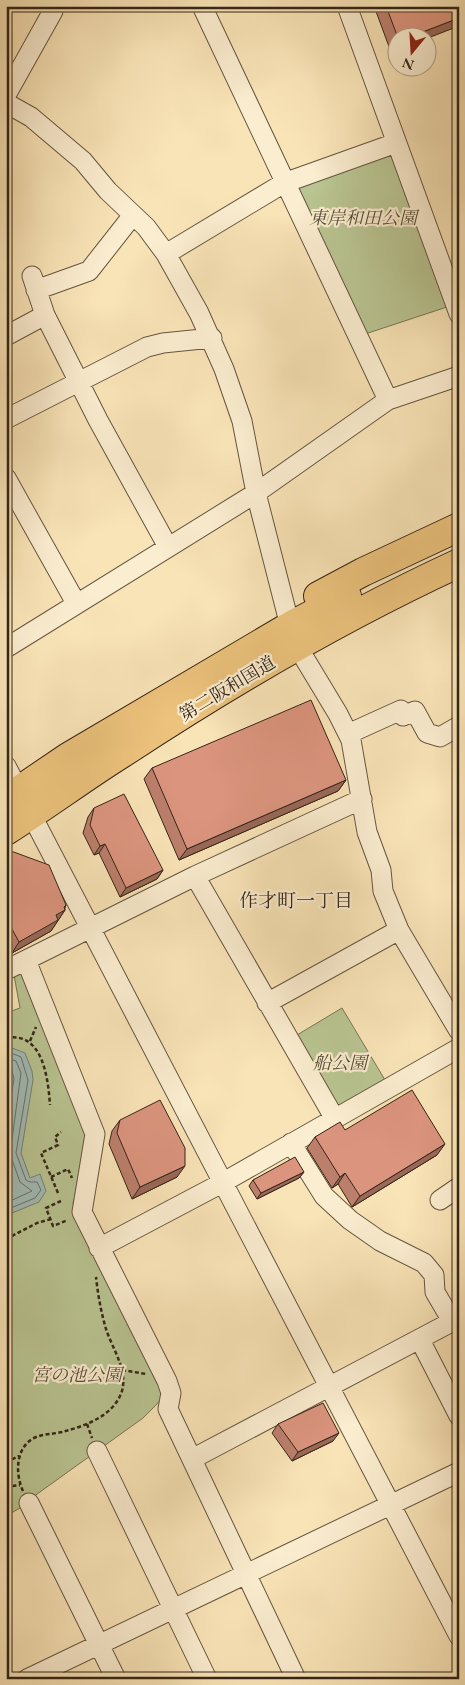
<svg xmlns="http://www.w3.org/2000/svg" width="465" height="1685" font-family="'EB Garamond','Noto Serif JP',serif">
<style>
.green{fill:#b9c592;stroke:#767554}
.water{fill:#a1bcb7;stroke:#758077}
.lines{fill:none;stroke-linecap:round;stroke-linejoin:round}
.shore{stroke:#6a7067;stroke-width:1}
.minor-casing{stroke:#65553f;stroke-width:21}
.highway-casing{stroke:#342517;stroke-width:30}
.path{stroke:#342517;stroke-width:2.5;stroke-dasharray:4 2.5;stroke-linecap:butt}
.minor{stroke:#fbedd0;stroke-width:19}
.highway{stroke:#ecc27c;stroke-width:28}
.wall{fill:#bc7f6c;stroke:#342517}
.shaded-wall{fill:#996858;stroke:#342517}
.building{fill:#db947e;stroke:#342517}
.labels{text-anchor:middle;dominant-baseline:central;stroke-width:4.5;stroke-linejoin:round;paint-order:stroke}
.park-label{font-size:18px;font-style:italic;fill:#554d36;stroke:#fbedd0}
.street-label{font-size:18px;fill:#342517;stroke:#fbedd0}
.neighbourhood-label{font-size:19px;fill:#342517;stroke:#fbedd0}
</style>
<rect width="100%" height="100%" fill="#f9e4b7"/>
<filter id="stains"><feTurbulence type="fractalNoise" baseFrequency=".004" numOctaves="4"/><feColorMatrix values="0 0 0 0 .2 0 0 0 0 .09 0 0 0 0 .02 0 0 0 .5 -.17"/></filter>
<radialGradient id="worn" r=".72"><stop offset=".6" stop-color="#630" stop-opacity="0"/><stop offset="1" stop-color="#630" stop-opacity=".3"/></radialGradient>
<path class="green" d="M392,149L450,306L362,335L291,184Z
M21,972L86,1135V1160L73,1203L75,1214L165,1394L157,1404L143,1418L33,1497L34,1500L6,1516V1013L20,1008L14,975Z
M342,1008L388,1085L337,1114L292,1038Z"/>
<path class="water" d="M7,1046L25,1053L32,1071L33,1080L21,1153L30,1178L40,1174L46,1191L39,1202L7,1215Z"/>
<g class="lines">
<path class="shore" d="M6,1051L21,1057L28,1080L16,1153L26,1180L30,1182H37L41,1190L35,1198L6,1210
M6,1058L16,1061L21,1073L10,1154L20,1182L32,1191L6,1203
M6,1065L11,1067L14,1079L6,1126"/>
<defs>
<path id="minor" d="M202,6L388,400
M347,6L459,314
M6,95L53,11L52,6
M6,103L31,117L83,161L108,191L146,227L166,254L199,313L224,369L242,421L256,493L290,626L297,646L338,714L351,740L367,832L381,870L383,891L399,930L459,1031
M166,254L284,183L396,143
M32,276L45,315L98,420L168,547
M36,290L89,271L133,215
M6,336L45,315
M6,419L147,347L163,343L212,338
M6,478L76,603
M6,648L256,493L388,400L459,376
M348,734L401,710L403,716L415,711L427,733L440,737L459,726
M6,766L459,1636
M195,876L335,1119
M26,960L95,1134L82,1212L167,1381L171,1393L168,1409L296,1679
M6,970L195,876L362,799
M267,1003L399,930
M291,1143L324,1196L350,1220L380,1241L424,1263L434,1275L435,1292L452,1321
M440,1200L459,1187
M99,1248L222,1183L459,1048
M420,1340L459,1416
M97,1451L207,1679
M192,1459L459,1318
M29,1503L116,1679
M27,1679L459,1472"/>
<path id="highway" d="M318,596L363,572L459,527
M6,799L68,757L290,626L347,596
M6,831C46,806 83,778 123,753C231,682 342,617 459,563"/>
</defs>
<use href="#minor" class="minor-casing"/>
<use href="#highway" class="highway-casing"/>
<path class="path" d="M6,1038C43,1031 48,1078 50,1105
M30,1041L36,1027
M51,1177L68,1169L72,1178
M58,1193L41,1153L58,1145L55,1137L61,1132
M61,1201L46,1208L53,1226L68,1220
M6,1239L37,1223L51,1219
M122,1370L146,1374
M87,1424L92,1438
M6,1462L19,1456
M6,1487L20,1485
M23,1491C15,1474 15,1446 36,1437C44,1434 53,1434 62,1432C85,1426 114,1416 122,1391C128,1370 112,1348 106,1329C101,1312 98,1295 96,1277"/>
<use href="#minor" class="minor"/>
<use href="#highway" class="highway"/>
</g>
<path class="wall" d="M374,6H459L398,38V49L391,52Z
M152,768L346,780L338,791L179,860L144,779Z
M94,808L163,870L157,879L120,897L99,853L94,855L83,833L88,817Z
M6,853L66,905L65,908V910L51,931L12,953L6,942Z
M120,1120L177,1177L132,1199L109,1144L112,1131Z
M345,1130L437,1155L352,1207L338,1184L332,1188L307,1148L315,1137Z
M304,1172L299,1178L257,1199L249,1186L253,1180Z
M278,1424L333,1441L292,1461L272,1433Z"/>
<path class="shaded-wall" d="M459,18V26L428,38H407Z
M398,42V49L391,52Z
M346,780L338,791L179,860L187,849Z
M105,844L99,853L94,855L100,846Z
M163,870L157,879L120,897L126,888Z
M66,905L62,912L65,910L51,931L12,953L19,942L56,915Z
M445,1144L437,1155L352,1207L360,1196Z
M185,1166L177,1177L132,1199L140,1187Z
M304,1172L299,1178L257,1199L261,1193Z
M345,1173L338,1184L332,1188L340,1177Z
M339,1433L333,1441L292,1461L298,1452Z"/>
<path class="building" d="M386,6H459V18L407,38H398Z
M311,700L346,780L187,849L152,768Z
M124,794L163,870L126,888L105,844L100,846L90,825L94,808Z
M11,851L49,865L66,905L64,907L65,910L56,915L58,920L19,942L6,918V853Z
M412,1090L445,1144L360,1196L345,1173L340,1177L315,1137L340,1122L345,1130Z
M160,1100L185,1148V1166L140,1187L117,1133L120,1120Z
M295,1157L304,1172L261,1193L253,1180Z
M323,1403L339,1433L298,1452L278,1424Z"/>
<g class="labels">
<g class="park-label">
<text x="363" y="217">東岸和田公園</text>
<text x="340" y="1062">船公園</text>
<text x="77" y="1374">宮の池公園</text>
</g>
<g class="street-label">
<text transform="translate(227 688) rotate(-31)">第二阪和国道</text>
</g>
<g class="neighbourhood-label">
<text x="296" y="900">作才町一丁目</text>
</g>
</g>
<rect width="465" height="1685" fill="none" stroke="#f9e4b7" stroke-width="25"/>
<rect x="8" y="8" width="450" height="1670" fill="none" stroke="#342517" stroke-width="2.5"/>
<rect x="12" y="12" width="440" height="1660" fill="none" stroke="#342517"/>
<g transform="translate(412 52) rotate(198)"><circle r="24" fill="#fbedd0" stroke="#ab9d86"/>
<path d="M0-4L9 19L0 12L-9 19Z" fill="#8f2418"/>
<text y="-8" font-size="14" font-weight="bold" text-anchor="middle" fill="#342517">N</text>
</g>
<rect width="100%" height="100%" filter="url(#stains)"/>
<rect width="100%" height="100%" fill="url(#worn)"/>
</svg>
